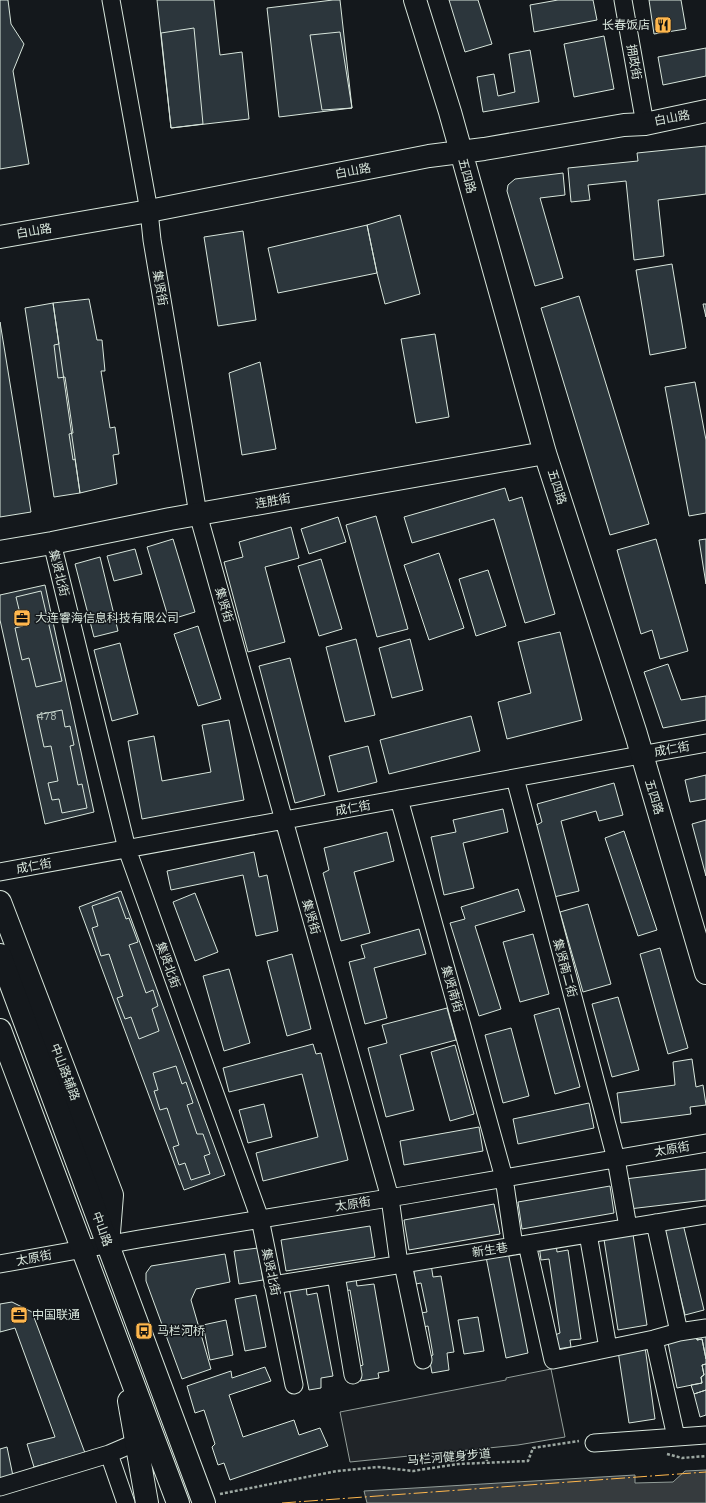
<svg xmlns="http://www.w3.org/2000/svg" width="706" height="1503" font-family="'DejaVu Sans','Noto Sans SC',sans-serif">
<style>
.green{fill:#202428;stroke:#939e99}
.water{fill:#363b3e;stroke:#939e99}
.building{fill:#2c363c;stroke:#d8e6dc}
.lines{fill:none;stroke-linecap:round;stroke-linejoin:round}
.minor-casing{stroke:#d8e6dc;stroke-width:19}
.major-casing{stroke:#d8e6dc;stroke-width:24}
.highway-casing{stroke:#d8e6dc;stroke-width:24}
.path{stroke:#9da8a2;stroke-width:2.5;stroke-dasharray:3 2;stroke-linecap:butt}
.minor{stroke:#14181c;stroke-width:17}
.major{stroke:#14181c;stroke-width:22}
.highway{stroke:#14181c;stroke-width:22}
.power{stroke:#ffb74d;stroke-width:1;stroke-dasharray:14 3 2 3;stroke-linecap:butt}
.labels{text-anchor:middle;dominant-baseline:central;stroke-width:3;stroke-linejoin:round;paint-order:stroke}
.number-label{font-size:10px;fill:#adbab4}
.poi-label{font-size:12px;fill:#d8e6dc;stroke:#14181c;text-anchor:start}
.street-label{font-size:12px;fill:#d8e6dc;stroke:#14181c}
</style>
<rect width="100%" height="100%" fill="#14181c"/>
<path class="green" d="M551,1369L565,1437L518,1445L350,1462L340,1412L506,1380V1378Z"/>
<path class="water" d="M706,1470V1503H367L364,1491L635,1475V1483L673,1482L685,1471Z"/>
<path class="building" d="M0,0H8L11,24L24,44L13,71L29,164L0,169Z
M157,0H214L220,55L242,52L249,119L171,128Z
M333,0H340L352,108L279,117L267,8Z
M449,0H478L492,44L465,52Z
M558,0H593L597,20L534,32L530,5Z
M649,0H681L686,29L654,34Z
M194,28L203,124L171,128L161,33Z
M340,32L352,108L322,110L310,35Z
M604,36L614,89L574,97L564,44Z
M706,48V76L663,85L658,57Z
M530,50L539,102L483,112L477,77L494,74L498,96L515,92L509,54Z
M706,146V194L658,200L664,256L634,260L626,181L588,185L590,200L571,202L568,168L638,161L637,153Z
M563,173L565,195L540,198L563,278L535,286L507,191L508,185L515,179Z
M400,215L420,294L385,304L377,273L367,225Z
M367,225L377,273L278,293L268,248Z
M243,231L256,320L218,326L204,237Z
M672,264L686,348L650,355L636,270Z
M579,296L649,524L610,535L541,308Z
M89,299L97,340H102L105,371H101L110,428L115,427L119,454L113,455L117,484L80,493L75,459L73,460L69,434L73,433L65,377L58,378L54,345L59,344L53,303Z
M53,303L80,493L54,497L25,308Z
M703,304H706V317Z
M0,322L31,512L0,517Z
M435,334L449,417L416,423L401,339Z
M260,362L276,449L242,455L229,373Z
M695,382L706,440V513L689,516L665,387Z
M505,488L509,501L522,497L555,614L525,623L494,519L412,543L404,517Z
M376,516L408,629L377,637L346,525Z
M338,517L346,542L309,554L301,529Z
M291,527L299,558L265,567L285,642L248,652L224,562L243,557L239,542Z
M173,539L195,612L169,620L147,547Z
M656,539L688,651L660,659L652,630L641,634L617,550Z
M706,539V584L699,540Z
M135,549L142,574L114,581L107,556Z
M439,553L464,628L429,640L404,565Z
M100,557L118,631L94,637L75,564Z
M321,559L342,629L319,636L298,566Z
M488,570L506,626L476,636L459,579Z
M45,585L94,812L45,824L0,620V595Z
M41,591L62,681L36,687L29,658L22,660L15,628L23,626L16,597Z
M198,626L221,699L198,706L174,634Z
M560,632L582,720L507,739L498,702L531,693L518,642Z
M356,639L375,715L345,722L326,647Z
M410,639L423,690L392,698L379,648Z
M120,643L138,714L112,721L94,650Z
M290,658L325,795L295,803L259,666Z
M668,664L681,700L706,696V720L663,728L644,672Z
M62,710L65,727L70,726L74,745L70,746L78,785L82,784L87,808L62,813L59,799L52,800L48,783L58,781L51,746L44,747L37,715Z
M471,716L480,751L389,774L380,740Z
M229,720L244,800L142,819L128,741L154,736L162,781L211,772L202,725Z
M368,746L377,782L338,792L329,756Z
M706,775V799L690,802L685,780Z
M614,783L623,815L599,821L596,811L561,821L579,891L554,897L535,826L542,822L537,804Z
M503,809L508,832L463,843L474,888L444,895L431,837L456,832L453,820Z
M706,820V876L692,824Z
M624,831L657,930L638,936L605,838Z
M387,832L394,861L354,872L370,933L341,941L323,873L329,870L324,848Z
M254,852L259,877L267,875L278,931L256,936L243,875L171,890L167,871Z
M518,889L525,911L475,926L501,1009L479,1016L450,923L465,919L461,907Z
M121,891L225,1175L184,1190L79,907Z
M195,893L218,952L195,961L173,902Z
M118,897L126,919L129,918L138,942L129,945L146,993L153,990L158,1006L152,1009L159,1031L139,1039L131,1017L125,1019L117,998L123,996L109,954L101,956L92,928L98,926L92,906Z
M588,904L611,984L583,992L560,912Z
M419,929L426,954L374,968L387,1018L365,1024L349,962L365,958L361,945Z
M533,934L549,994L520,1002L503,942Z
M660,948L688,1048L668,1054L640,954Z
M292,954L311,1029L287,1036L267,961Z
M229,969L250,1043L224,1051L203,976Z
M618,997L639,1070L612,1077L592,1004Z
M447,1008L456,1040L400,1055L414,1110L386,1117L368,1048L387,1043L382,1025Z
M559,1008L580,1087L555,1094L534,1015Z
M511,1028L529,1096L503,1103L485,1035Z
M313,1044L316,1054L321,1053L348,1160L263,1181L256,1153L318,1137L302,1074L229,1092L223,1068Z
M455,1045L474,1114L450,1121L431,1052Z
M692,1059L696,1087L703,1085L706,1105L690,1107L691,1114L621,1123L617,1093L675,1085L673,1062Z
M176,1066L182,1084L186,1082L193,1103L187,1105L197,1134H203L210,1154L204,1156L210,1174L191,1180L185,1163L179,1165L173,1147L179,1145L167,1108L160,1110L154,1091L158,1090L153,1073Z
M589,1103L594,1128L518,1144L513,1119Z
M264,1104L272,1137L248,1143L239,1110Z
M479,1127L483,1151L404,1165L400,1141Z
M706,1169V1200L629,1209L625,1179Z
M610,1186L614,1213L522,1229L518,1202Z
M494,1204L500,1234L409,1250L404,1220Z
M683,1224L704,1310L685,1315L664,1229Z
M370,1226L375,1257L286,1271L281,1240Z
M632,1228L647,1325L618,1330L603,1233Z
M556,1243L557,1252L568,1250L581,1339L570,1340L571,1347L557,1349L555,1335L560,1333L549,1259L541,1260L539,1245Z
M258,1248L263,1280L239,1284L234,1251Z
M508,1252L528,1353L506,1358L486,1257Z
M225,1254L230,1282L196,1289L191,1300L211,1369L182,1379L146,1281V1273L151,1266Z
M431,1264L433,1277L441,1276L454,1352L447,1353L449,1370L432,1373L429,1357L433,1355L428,1326L423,1327L421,1313L427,1312L421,1283L416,1284L413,1267Z
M356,1278L357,1286L374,1284L389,1371L378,1373L379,1378L360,1381L357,1367L363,1365L350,1290L344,1291L342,1280Z
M306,1285L307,1295L317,1293L333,1376L321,1378V1388L309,1390L289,1288Z
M256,1295L266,1347L245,1351L235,1299Z
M12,1302L32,1312L85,1453L34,1467L27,1444L55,1437L15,1328L0,1332V1304Z
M478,1317L484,1351L464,1354L458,1320Z
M226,1320L233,1355L210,1360L203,1325Z
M696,1332L697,1340L702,1339L706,1359V1364L702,1365L704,1375L701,1377L702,1383L677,1388L667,1338Z
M706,1334V1359L702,1339L697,1340V1336Z
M645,1347L655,1419L629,1423L618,1351Z
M706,1364V1390L694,1394L691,1385L702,1383L701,1377L704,1375L702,1365Z
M265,1367L271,1381L229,1395L243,1437L294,1420L299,1435L320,1428L328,1446L230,1480L224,1463L218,1465L212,1447L215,1444L204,1410L195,1413L187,1386L231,1371L232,1378Z
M706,1390V1415L700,1417L694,1394Z
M7,1447L13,1476L0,1479V1449Z"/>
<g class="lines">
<defs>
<path id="minor" d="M111,0L149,211L152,240L198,514L390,1198L399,1264
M623,0L645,124
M52,543L127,849L260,1219L294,1385
M515,778L616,1159L628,1227
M399,799L504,1178L514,1246
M0,872L706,743
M655,1223L679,1332
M588,1234L608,1348
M527,1244L553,1360L654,1339L679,1332L706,1328
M0,1264L139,1239L407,1195L706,1143
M403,1264L423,1360
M336,1275L353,1375
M273,1285L706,1215
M654,1339L676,1437
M594,1443L706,1435
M109,1454L126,1503
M0,1487L109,1454L137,1442"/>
<path id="major" d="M415,0L450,112L545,453L636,734L706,973
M0,237L149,211L429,156L484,149L624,125L645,124L706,111
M0,552L52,543L170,519L545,453
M0,902L112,1195L108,1245"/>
<path id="highway" d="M0,955L204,1503
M0,1030L178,1503
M129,1401L147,1503"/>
</defs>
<use href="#minor" class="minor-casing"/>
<use href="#major" class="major-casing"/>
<use href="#highway" class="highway-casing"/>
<path class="path" d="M486,1448L487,1462
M667,1454L682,1458L706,1456
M220,1494L337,1471L378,1467L413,1471L458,1464L528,1461L533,1448L579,1441"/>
<use href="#minor" class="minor"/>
<use href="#major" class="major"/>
<use href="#highway" class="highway"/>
<path class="power" d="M282,1503L706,1472"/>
</g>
<defs>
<symbol id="restaurant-square" viewBox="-11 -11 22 22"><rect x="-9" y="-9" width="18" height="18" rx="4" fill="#ffb74d" stroke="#14181c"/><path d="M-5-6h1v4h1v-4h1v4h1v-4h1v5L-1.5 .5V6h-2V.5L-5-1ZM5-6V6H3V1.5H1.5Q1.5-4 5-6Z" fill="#111"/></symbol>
<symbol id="office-square" viewBox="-11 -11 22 22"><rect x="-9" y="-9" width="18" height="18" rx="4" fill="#ffb74d" stroke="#14181c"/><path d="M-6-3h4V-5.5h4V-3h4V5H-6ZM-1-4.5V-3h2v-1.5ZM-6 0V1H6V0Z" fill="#111"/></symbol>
<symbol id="bus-square" viewBox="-11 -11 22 22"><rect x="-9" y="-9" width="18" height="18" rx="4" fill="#ffb74d" stroke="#14181c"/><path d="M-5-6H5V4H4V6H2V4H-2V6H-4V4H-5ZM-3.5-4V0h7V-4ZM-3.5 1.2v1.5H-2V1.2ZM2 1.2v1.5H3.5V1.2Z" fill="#111"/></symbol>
</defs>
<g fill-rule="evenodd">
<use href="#restaurant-square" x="653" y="15" width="20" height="20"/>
<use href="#office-square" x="12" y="608" width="20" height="20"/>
<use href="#office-square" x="9" y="1305" width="20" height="20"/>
<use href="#bus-square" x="134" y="1321" width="20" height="20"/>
</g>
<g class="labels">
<g class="number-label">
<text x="47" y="716">478</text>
</g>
<g class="poi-label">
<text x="650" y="25" text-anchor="end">长春饭店</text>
<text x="35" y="618">大连睿海信息科技有限公司</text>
<text x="32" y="1315">中国联通</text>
<text x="157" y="1331">马栏河桥</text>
</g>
<g class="street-label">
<text transform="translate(634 62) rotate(80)">拥政街</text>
<text transform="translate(672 118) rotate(-11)">白山路</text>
<text transform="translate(353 171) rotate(-11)">白山路</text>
<text transform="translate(467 176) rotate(75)">五四路</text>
<text transform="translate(34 231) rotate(-10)">白山路</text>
<text transform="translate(160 288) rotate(80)">集贤街</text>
<text transform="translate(557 487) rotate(72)">五四路</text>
<text transform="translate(273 501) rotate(-10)">连胜街</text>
<text transform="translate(59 573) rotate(76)">集贤北街</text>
<text transform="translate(224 605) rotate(74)">集贤街</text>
<text transform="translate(672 749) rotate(-10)">成仁街</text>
<text transform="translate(654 797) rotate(73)">五四路</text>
<text transform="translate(353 808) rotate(-10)">成仁街</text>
<text transform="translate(34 866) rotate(-10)">成仁街</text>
<text transform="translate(311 917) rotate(74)">集贤街</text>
<text transform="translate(168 965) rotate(70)">集贤北街</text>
<text transform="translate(565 968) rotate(75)">集贤南二街</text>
<text transform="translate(452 989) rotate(74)">集贤南街</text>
<text transform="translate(65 1072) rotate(69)">中山路辅路</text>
<text transform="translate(672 1149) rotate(-10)">太原街</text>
<text transform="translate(353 1204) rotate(-9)">太原街</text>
<text transform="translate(102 1229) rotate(70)">中山路</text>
<text transform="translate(490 1250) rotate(-9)">新生巷</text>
<text transform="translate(34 1258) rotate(-11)">太原街</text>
<text transform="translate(271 1272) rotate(78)">集贤北街</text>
<text transform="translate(449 1457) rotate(-5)">马栏河健身步道</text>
</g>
</g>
</svg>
